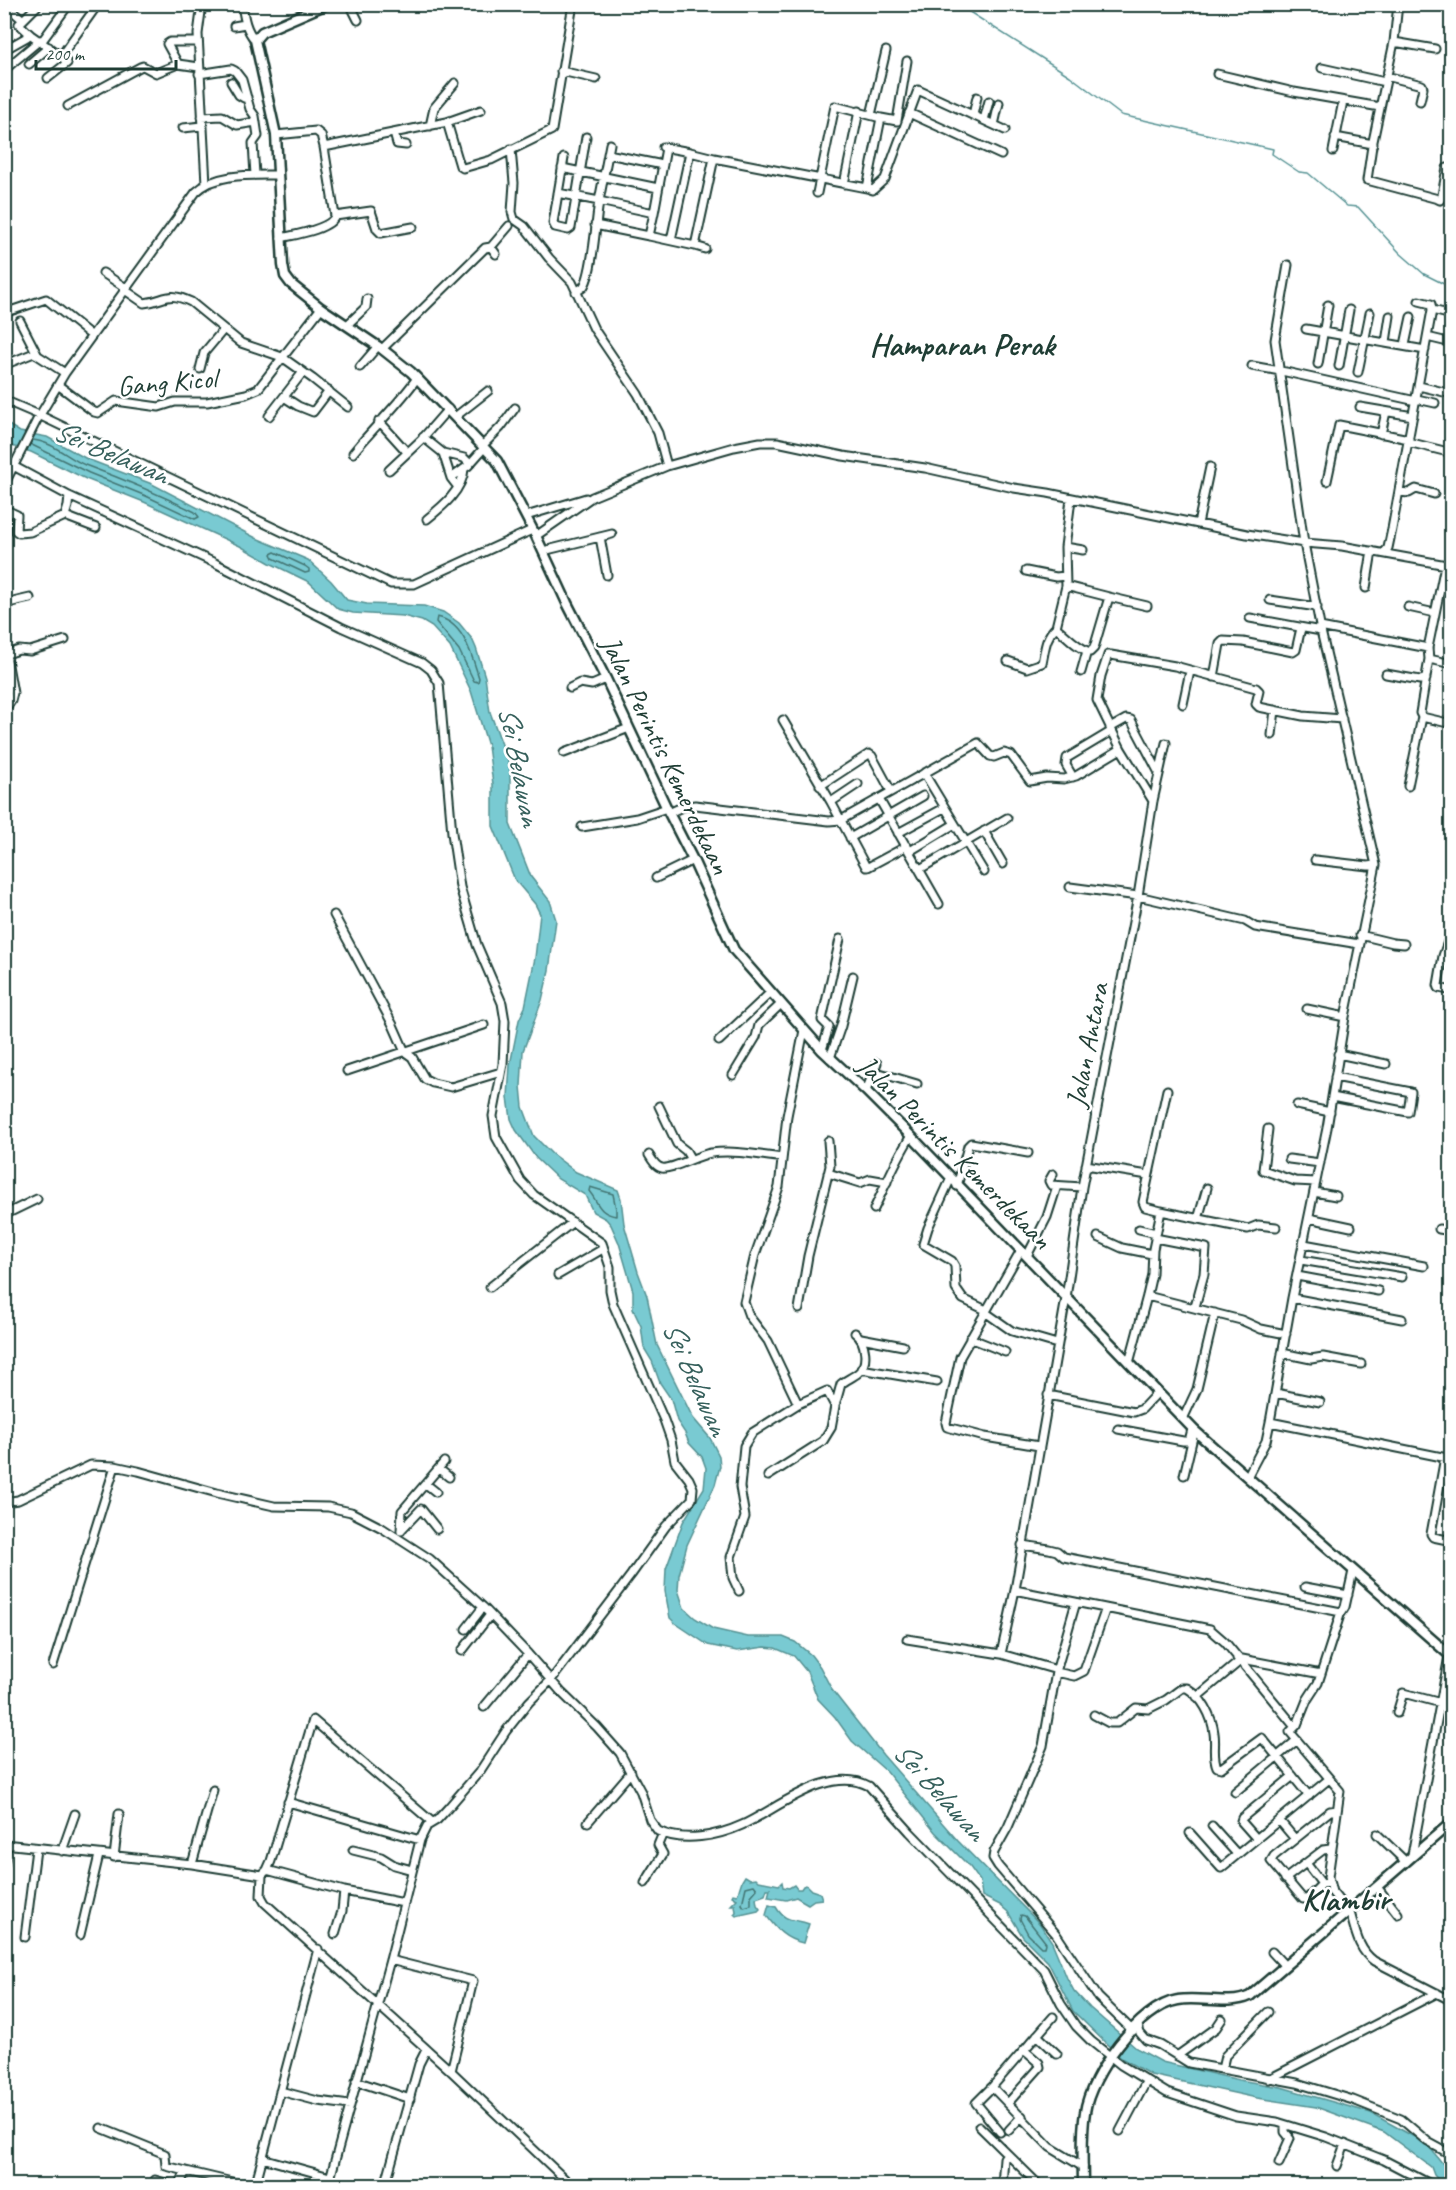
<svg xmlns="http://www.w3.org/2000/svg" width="1456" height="2190" font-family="Caveat,sans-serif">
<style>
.water{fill:#79cad2;stroke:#559293;stroke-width:1.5}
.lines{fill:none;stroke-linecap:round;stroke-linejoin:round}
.shore{stroke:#437573;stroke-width:1.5}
.stream{stroke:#559293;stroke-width:1.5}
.minor-casing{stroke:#1f3d34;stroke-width:11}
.major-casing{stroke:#1f3d34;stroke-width:13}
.minor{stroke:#fff;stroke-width:7}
.major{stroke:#fff;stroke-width:8}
.labels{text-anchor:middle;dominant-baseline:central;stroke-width:5;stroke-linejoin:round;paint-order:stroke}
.street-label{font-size:28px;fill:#1f3d34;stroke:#fff}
.water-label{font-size:30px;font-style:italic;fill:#36605c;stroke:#fff}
.quarter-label{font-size:32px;font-weight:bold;fill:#1f3d34;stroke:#fff}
</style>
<rect width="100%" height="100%" fill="#fff"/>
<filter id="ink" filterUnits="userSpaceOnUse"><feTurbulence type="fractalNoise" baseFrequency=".0167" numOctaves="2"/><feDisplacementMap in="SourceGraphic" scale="12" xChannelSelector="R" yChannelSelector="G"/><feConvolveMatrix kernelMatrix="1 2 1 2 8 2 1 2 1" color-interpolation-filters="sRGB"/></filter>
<g filter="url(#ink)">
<path class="water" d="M4,422L20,432L47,437L87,459L152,484L256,538L308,560L331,581L347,600L367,604L424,606L443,612L459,623L472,639L476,648L485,677L490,712L508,761L510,770V824L531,877L550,901L556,920L549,970L542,1000L523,1051L521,1086L523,1107L534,1136L552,1154L576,1172L618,1190L621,1199L624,1224L638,1272L647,1296L657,1345L693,1418L710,1438L719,1456L720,1466L715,1485L687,1545L679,1575L678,1590L684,1608L695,1618L713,1629L748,1637H783L795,1642L811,1655L820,1667L832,1690L883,1755L958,1841L1040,1924L1052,1942L1067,1978L1074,1991L1090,2008L1136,2048L1162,2062L1239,2080L1281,2087L1371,2113L1418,2139L1431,2149L1451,2174V2185H1443L1434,2175L1431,2167L1384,2132L1316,2107L1257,2098L1151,2075L1121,2058L1073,2011L1048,1962L1023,1937L1008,1912L1000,1905L982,1896L980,1881L970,1867L935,1832L886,1771L852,1741L835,1717L818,1699L807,1672L794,1656L775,1648L765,1647L737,1651L708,1645L675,1623L670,1618L665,1591L666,1569L683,1522L704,1488L706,1468L702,1457L689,1443L685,1433L677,1421L671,1399L660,1383L652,1361L644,1348L641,1326L633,1309V1291L619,1243L611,1225L606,1219L593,1212L585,1195L558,1179L536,1158L516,1130L511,1119L508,1097L510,1065L519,1020L525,1007L535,958L540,914L535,904L515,880L493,826V784L488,746L471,691L450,647L432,627L422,621L403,616L353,613L338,609L309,582L270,563L240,546L144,502L86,479L31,452L5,444Z
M745,1876L750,1879L756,1878L759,1881L779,1885L782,1882L783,1887L789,1888L794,1885L797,1889H801L803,1886L806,1885L811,1890L820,1893L822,1899L814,1900L808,1904L796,1897L786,1900L768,1897L770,1889H767L765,1895L756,1898L757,1905L760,1909L758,1911L736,1916L734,1914L736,1912L735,1905H731L737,1899L732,1896L733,1894L737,1895C741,1889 738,1885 745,1876Z
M769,1905L776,1907C786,1924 795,1918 809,1924L803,1943C785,1939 777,1930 766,1915Z"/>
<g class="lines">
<path class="shore" d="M30,444L89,473L146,496L195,519L199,517L195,512C159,494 123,479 85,465C69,459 52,441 32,440
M275,552L305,566L309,569V572L305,573L273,558L271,554Z
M437,617C464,622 472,656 479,678L478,682L474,681L459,650L436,622Z
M590,1187L613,1194L616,1209V1216C598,1213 599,1203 589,1191Z
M754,1885L757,1889L751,1896V1905L744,1907L742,1904L746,1887Z
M1021,1915L1025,1916L1046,1943L1045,1947H1041L1028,1934L1020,1919Z"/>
<path class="stream" d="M957,4L1070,76L1121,115L1273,149L1272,154L1299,172L1308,173L1347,206L1358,207L1400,253L1424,274L1452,288"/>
<defs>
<path id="minor" d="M39,4L19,24L31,35L61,56L98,4
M190,4V7
M202,4L198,34L206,184
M242,4C244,18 246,30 255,40
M350,4L358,20
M1398,4L1394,42L1372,146L1367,180L1438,199L1440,200L1444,194L1452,196
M15,13L23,20
M234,26L245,24
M42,41L69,4
M198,42H170L167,44L178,64L199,67
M1394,42L1435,49
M4,50L27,37
M29,64L49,47
M1322,68L1385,82
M4,70L40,40
M561,71L596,79
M199,74L231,69L235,71L242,80L250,109L255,116L258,136L253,143L255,175
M1217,74L1294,92L1380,107
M1386,76L1422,85L1423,88L1420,101
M48,78L67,63L61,56
M231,82L239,95L244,98L247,97
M68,106L140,67L143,66L156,73L178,64
M909,113L1001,155
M871,115L886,51
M973,115L977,97
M202,117L222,116L237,125L256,122
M881,118L897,121L907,61
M984,120L989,101
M447,122L460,166L463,168L491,160L552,130L573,4
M994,125L999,103
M430,126L434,108L455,83
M183,128L202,126
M394,133L397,144L406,145
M276,135L316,131L321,135L324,147
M1335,137L1373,144
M663,147L690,152
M511,149L514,183L512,212L514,219L524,226L549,258L572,282L594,329L638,394L658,433L667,466
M1333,151L1343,101
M608,154L663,165
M564,158L553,223L555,227L568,230L571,228L586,137
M714,158L867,188L881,118L835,106L817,193
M562,168L658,188
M844,184L859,111
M867,188L873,190L885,179L918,90L1005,130
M558,193L599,201L610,144
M1442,195L1447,168
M654,213L666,148
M335,216L371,211L377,229L381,233L413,227
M595,225L649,236
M281,238C294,235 331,229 335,216L324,147L447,122L481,110
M695,246L705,249
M491,247L509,226
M103,273L126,288
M125,290L144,303C166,301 166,290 191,302L241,343L282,357L313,379L348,407
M576,292C578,290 583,288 584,286C593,272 596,220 599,201L654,213L649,236L695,246L714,158L690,152L671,240
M1419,301L1431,304L1432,310L1452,315
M4,313L46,299L92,336
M20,321L37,354
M347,325L366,307L367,299
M1306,329L1425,350
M1427,337L1452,343
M1386,342L1390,316
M1405,345L1411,317
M382,349L485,248L491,247L496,254
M1318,364L1328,305
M4,365L34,353L65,373
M1252,366L1286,372L1416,401
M1339,366L1349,310
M360,367L378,346
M200,369L204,353L224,329
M1358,372L1370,313
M58,385L94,412L98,413L116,401L159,407L175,402H207L246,394L258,389L321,308
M1419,386L1452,394
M284,397L298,406L313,412L329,391
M1417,399L1435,403
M4,400L39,415L391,584H414L532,530
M1360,407L1413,416
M269,416L303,372
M455,417L488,391
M379,421L407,452
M1381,434L1386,412
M423,437L443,453L464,458L470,464
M1408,442L1452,453
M482,446L501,427L515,408
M353,453C373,428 399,404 417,378
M443,453L451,478
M4,461L69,496L215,563L341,627L422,663L431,670L439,683L452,833L460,887L477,945L502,1003L505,1021L503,1064L493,1116L496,1137L520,1180L534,1195L602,1243L610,1267V1290L613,1304L664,1420L671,1440L675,1461L689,1479L693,1488L692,1499L666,1526L631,1575L552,1679L529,1702L506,1731L480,1771L448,1808L437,1820L427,1826L420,1840L390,1960L328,2186
M389,470L421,440L448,409
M1327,481L1339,425L1409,439
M4,485L37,420L65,373L196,192C216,173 251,175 278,175
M458,487L451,478L468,466L484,448
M1399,492L1409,493L1416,489L1434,494
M4,509L17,515L16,531L19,533L30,532L65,516L68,506L69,496
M65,516L96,528
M526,516L586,498
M427,519C442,507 463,490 464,469
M1198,524L1210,467
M536,536L592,497L667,466L734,447L760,442H777L843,456L925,468L1014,488L1048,493L1247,534L1304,543L1342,546L1452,566
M600,537L607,575
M1065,547L1083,550
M543,551L612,534
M1384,553L1388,548L1392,529L1432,310
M1445,565L1428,648L1429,659L1420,713L1422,717L1452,724
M1026,571L1056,577L1065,576
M1066,586L1109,597
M1366,588L1372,551
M1270,600L1317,607
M4,604L30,598
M1408,607L1435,613
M1250,618L1321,631
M1056,627C1067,636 1077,648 1090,652L1094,648L1109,597L1147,606
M1320,627L1428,648
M4,643L13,693L11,701L4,711
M7,654L19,650L30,651L65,640
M1429,659L1452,664
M1008,661L1027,668L1042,663C1045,650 1045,637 1056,627L1066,586L1065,547L1071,499
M1081,672L1087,651
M1386,674L1420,680L1426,679
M1214,677L1220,644L1223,641L1243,642L1293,652L1296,650L1301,628
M570,688L580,683L592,685L606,679
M1183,704L1190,671
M783,720L831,802L866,867H868L907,846
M1110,728L1126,719L1131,720L1158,771
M1272,735L1275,710
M1121,749L1153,801
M564,753L629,728
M924,773L984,872
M1073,777L1066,765L1067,758L1112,731
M820,786L869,754L872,756L891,791
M1408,786L1422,717
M879,799L939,904
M831,802L858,784
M669,813L682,807L695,805L829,821L841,820L978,743L990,756L994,757L1004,753L1011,755L1030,781L1047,778L1064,779L1076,776L1121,749L1097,700L1101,676L1108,655H1111L1175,666L1256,688L1259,691L1256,704L1259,707L1303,716L1342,719
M582,827L637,818L667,808
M984,831L1003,864
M898,833L944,808
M850,838L923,796
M910,851L953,825
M1315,860L1368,866L1376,865
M920,869L1007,818
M656,878L693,860
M1070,887L1138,896L1245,921L1255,927L1359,944
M334,915L393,1025L405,1052L412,1057L425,1079L433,1083L451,1087L501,1072
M1452,930L1443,956L1438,985L1439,988L1452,991
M1360,935L1393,943L1404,944
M1307,1009L1345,1017
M719,1041L770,993
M822,1050L829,1027L822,1020L840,939
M1338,1054L1386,1064
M830,1058L841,1026L853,976
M347,1071L484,1025
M873,1071L917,1084
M733,1075L756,1037L759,1025L780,1005
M866,1091L877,1063
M1332,1097L1408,1112L1411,1092L1335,1077
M1297,1105L1330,1112
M659,1106L677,1144L686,1151L690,1158
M1268,1129L1263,1170L1295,1181L1316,1182
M649,1155C652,1160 656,1167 662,1168C671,1170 698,1155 711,1153C735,1150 759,1155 782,1158
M1289,1159L1320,1163
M1086,1165L1148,1175
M828,1173L860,1183L870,1179L887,1182
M1053,1174L1049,1181L1051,1185L1082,1187
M951,1178L928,1228L923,1244L952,1261L955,1266L956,1289L963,1299L986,1310
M957,1186L968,1146L971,1143L1028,1153
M1314,1192L1336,1196
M874,1209C886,1184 896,1159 911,1136
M1161,1211L1248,1229L1258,1225L1276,1227
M4,1215L37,1199
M1309,1218L1351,1227
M1198,1219L1207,1188
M1139,1229L1156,1233
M1439,1229L1452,1231
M1098,1237L1122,1248L1152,1254
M1155,1238L1206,1248L1204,1274L1195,1307
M1304,1244L1424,1266
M1021,1250L960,1357L946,1423L947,1427L985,1437L1039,1446
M1027,1256L1047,1217L1057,1186
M1301,1260L1402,1277
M558,1275L601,1250L603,1246
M1297,1276L1378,1291
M490,1287L573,1222
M1147,1296L1241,1320L1261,1329L1286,1334
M1292,1298L1402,1319
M799,1309L808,1256L830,1166L828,1141
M985,1312L1012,1331L1057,1344
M861,1338L903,1346
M970,1338L1005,1352
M1282,1353L1311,1359L1323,1357L1361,1364
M1129,1363L1147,1296L1152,1274L1153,1249L1161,1211L1145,1207L1143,1202L1167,1090
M861,1369L937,1382
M1276,1393L1320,1402
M1048,1395L1134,1412L1142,1409L1157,1393
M835,1406L841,1384C846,1380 853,1377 858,1373C869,1364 866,1341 855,1333
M1183,1419L1197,1389L1215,1313
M1270,1422L1452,1459
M1118,1429L1183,1441H1189L1192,1429
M1445,1457L1431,1534L1433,1537L1452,1541
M439,1469L449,1477
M1184,1475L1193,1437
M768,1476L823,1441L831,1428L835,1406L827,1391L798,1404
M1247,1477L1266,1441L1270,1422L1292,1298L1327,1128L1345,1017L1376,865L1321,631L1304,543L1275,340L1288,265
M426,1484L436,1492
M4,1502L18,1500L91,1465L115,1466L138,1471L217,1493L274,1506L328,1507L351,1512L382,1528L430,1559L483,1607L528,1654L562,1693L597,1727L620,1753L641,1792L650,1820L658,1831C683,1843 718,1836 742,1825C776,1810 829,1764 869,1786L910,1832L1044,1970L1061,2004L1076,2026L1091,2041L1121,2065L1167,2093L1236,2116L1277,2122L1326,2137L1384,2160L1434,2186
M401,1530L421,1509L437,1529
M401,1531L402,1511L444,1462
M1022,1545L1049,1549L1057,1551L1064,1557L1341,1612
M1305,1587L1348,1595
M1015,1590L1210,1629L1225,1642L1295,1727
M739,1591L733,1578L731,1557L745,1517L740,1487L744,1446L752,1433L798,1404L768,1341L749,1316L744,1302L755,1255L779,1187L787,1116L804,1030
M1076,1602L1056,1672L1043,1746L1008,1827L994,1852L993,1858L998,1866L1056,1934L1098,1997L1133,2031
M466,1629L483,1607
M907,1639L1001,1654L1057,1670
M462,1651L490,1615
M1001,1654L1015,1590L1066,1298L1082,1187L1138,896L1153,801L1166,743
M1237,1658L1321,1674
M53,1665L115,1466
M1056,1672L1074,1676L1084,1671L1106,1608
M1197,1697L1240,1661
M484,1707L528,1654
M1397,1713L1403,1693L1441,1703
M1094,1715L1109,1723H1117L1136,1708L1148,1709L1166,1700L1182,1688H1187C1202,1697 1212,1716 1214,1733C1216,1745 1212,1755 1217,1767L1221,1768L1262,1738L1309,1796
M1235,1792L1297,1740
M288,1802L420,1840
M1279,1820L1295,1839
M588,1822L631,1772
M1212,1826L1237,1854
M1190,1833L1221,1868L1329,1779
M1377,1834L1406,1862
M1256,1838L1241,1821L1242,1818L1293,1776
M4,1844L192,1864L262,1875L261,1896L265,1903L451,2071L572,2186
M353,1850L381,1857L394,1865L412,1870
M62,1851L75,1814
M1412,1855L1452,1640
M114,1857L119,1814
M1306,1863L1322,1884
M192,1864L213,1790
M4,1865L7,1845
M267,1870L344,1891L404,1903
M262,1875L267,1870L271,1861L313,1720L432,1822
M1285,1879L1323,1850L1330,1849
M645,1883L663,1854L658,1845L663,1833
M1328,1883L1322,1884L1307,1899H1303L1271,1861L1274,1856L1330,1811L1337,1810
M1377,1887L1398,1914
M1349,1909C1355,1928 1357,1949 1374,1961L1452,2001
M1347,1911L1332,1892L1328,1877L1340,1791L1290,1732L1297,1725L1307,1700L1318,1683L1340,1615L1345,1607L1353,1571
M335,1934L342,1911L344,1891
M80,1935L99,1855
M25,1937L36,1849
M1272,1952L1285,1966
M390,1960L473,1981L451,2071
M1138,2025L1140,2033L1146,2040L1160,2045L1189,2063L1297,2083L1353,2100L1401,2119L1428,2142L1452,2155
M1037,2035L1057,2054
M1177,2056L1216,2028L1222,2019
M1222,2069L1225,2056L1268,2012
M1269,2079L1437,1993
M356,2081L410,2099
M992,2087L1053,2017
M280,2091L318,2101L350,2105
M1008,2103L1040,2067L1039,2063L1024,2050
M979,2126L1040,2186
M101,2128L165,2154L166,2166L186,2171
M1009,2130L1022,2116
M1120,2131L1146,2082
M1000,2132L976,2103L992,2087L1050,2147L1083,2167
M262,2158L330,2177
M1279,2163L1290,2138L1285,2132V2125
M1337,2166L1345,2144
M155,2180L176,2186
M179,2186L186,2171L249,2186
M255,2186L318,1949
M385,2186L419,2064L426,2050
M1002,2186L1004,2158L1006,2155"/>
<path id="major" d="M327,4L262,32L255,40L276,135L283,265L285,276L291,284L321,308L382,349L411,372L497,461L536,536L567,603L606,679L669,813L693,860L734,950L822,1050L866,1091L911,1136L1195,1431L1452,1657
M1083,2186C1083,2162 1081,2136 1085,2112C1090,2076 1139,2006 1178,2000C1200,1996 1229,2006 1250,1996L1452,1822"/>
</defs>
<use href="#minor" class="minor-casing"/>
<use href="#major" class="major-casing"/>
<use href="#minor" class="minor"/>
<use href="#major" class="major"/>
</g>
</g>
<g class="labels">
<g class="street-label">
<text transform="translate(167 382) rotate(-5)">Gang Kicol</text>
<text transform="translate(666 755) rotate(64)">Jalan Perintis Kemerdekaan</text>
<text transform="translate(1087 1045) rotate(-79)">Jalan Antara</text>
<text transform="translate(955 1152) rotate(45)">Jalan Perintis Kemerdekaan</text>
</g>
<g class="water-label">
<text transform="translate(111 452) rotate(23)">Sei Belawan</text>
<text transform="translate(520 766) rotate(79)">Sei Belawan</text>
<text transform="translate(696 1378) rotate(66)">Sei Belawan</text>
<text transform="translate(940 1791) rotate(48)">Sei Belawan</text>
</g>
<g class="quarter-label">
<text x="962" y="344">Hamparan Perak</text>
<text x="1346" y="1899">Klambir</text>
</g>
</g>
<rect width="1456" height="2190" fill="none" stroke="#fff" stroke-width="24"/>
<rect x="12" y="12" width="1432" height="2166" fill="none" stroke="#1f3d34" stroke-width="2" filter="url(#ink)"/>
<path d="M36 60v9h140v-9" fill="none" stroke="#1f3d34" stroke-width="3"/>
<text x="45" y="60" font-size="18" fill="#1f3d34" stroke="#ffffff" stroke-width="4.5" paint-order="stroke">200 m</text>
</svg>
